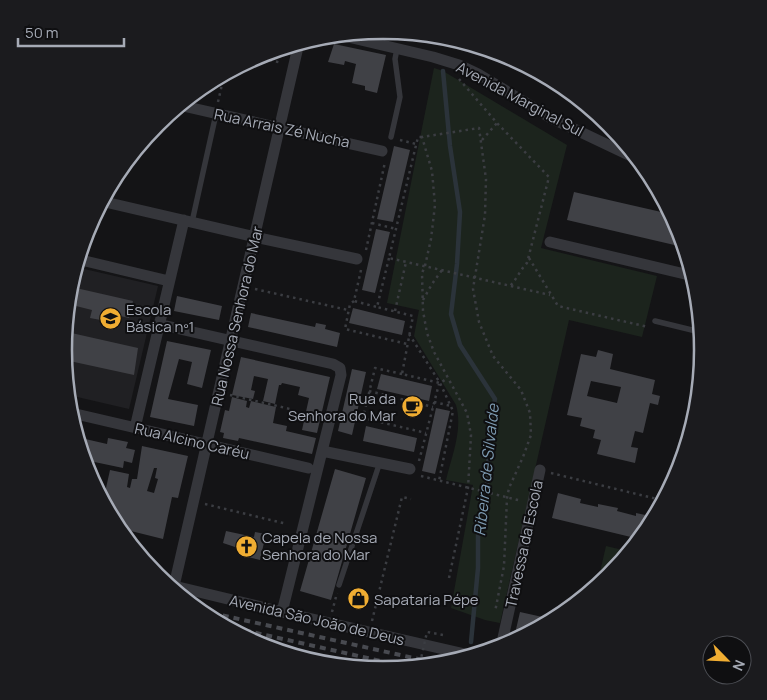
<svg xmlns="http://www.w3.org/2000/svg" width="767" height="700" font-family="Manrope,sans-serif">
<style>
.built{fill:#202023}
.green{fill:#1c241d}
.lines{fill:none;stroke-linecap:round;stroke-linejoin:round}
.stream{stroke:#2b333a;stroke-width:4.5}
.building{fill:#404146;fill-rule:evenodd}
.path{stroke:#3b3d42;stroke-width:2.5;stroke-dasharray:2.5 4;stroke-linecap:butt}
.service{stroke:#35363b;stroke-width:5.5}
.minor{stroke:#35363b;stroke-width:11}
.rail{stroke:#484a50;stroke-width:4;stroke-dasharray:6 5;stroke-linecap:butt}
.path-bridge{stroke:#3b3d42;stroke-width:2.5;stroke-dasharray:2.5 4;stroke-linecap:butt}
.labels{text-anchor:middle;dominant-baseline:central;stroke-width:4;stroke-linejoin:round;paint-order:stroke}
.street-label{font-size:15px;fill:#a6abb6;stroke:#0f0f11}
.poi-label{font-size:15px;fill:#a6abb6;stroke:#0f0f11;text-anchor:start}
.water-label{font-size:16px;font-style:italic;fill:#7d9ab1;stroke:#0f0f11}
.rim{fill:none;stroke:#a6abb6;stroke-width:2.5}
</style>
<rect width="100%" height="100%" fill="#141416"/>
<path class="built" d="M80,268L158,286L129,409L73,396L64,350Z"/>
<path class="green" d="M434,68L443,71L567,145L541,248L657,276L642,337L569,320L500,623L485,620L451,608L473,485L446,480C452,455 463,430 456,405L414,336L419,310L387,303Z
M606,546L627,551L610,576L597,585Z"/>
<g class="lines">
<path class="stream" d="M443,71L450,146L460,212L457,264L451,314L460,345L495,399L490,426L487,486L478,524V568L471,642"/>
</g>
<path class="building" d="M334,44L386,55L377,93L365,90V86L352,83L356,64L345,61L344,65L328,62Z
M394,146L410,150L393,222L377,219Z
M574,192L670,214L679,228L683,247L567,220Z
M376,229L390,232L375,293L362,290Z
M76,288L133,301L129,318L107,313L106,321L90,318L92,310L72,305Z
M177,296L222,306L219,320L174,311Z
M353,308L405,321L402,335L349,323Z
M251,313L315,327L316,323L326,325L325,329L340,333L337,347L248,327Z
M67,332L138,348L134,375L65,360L64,350Z
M167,341L211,350L202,388L187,384L192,362L179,359L168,399L198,405L194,426L150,417Z
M598,350L613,354L610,369L655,380L652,394L660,396L658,405L650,403L643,433L635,431L631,447L638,448L635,463L597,454L601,440L593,438L595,430L580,426L582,418L567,415L581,354L596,357ZM591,381L621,387L617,403L587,396Z
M241,357L330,377L317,433L302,430L309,398L298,395L300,387L282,383L281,385H279L275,404L263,401L268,379L254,376L251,390L255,391L253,399L232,395Z
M352,369L366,372L352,435L338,431Z
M381,374L432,386L429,401L377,389Z
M232,397L247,401L246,407L249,408L251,401L276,407L273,423L287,426L286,431L316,438L312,454L239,438L238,441L223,438L224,433L220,432L225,410L229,411Z
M436,408L450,411L435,474L422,471Z
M366,426L417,438L414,452L363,441Z
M81,438L107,444L108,438L128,442L126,448L135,450L132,463L124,461L123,468L85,460Z
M142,446L188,456L178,498L172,497L163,539L127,530L104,497L110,470L129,474L127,487L130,488L132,479H137ZM154,468H157L155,478L158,479L154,493L147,491Z
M335,469L366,478L331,600L300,591Z
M558,493L581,499L580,503L598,507V504L618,508L617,511L636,516V513L650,516L635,538L552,518Z
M226,531L254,537L255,532L266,534L260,560L248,557L250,552L223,543Z
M520,612L547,618L517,638H514Z"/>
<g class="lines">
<path class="path" d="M414,36L427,41
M257,57L282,63
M459,79L497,123L549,177L527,263C520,270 517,279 510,286
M218,102L223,80
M422,137H418L389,258L550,295
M400,140L416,144
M482,140L497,123
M372,223L396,229
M366,250L385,162
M389,258L377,307L413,316L402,374L440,383L448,378
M529,258L558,306L648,327
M361,270L354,301L377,307
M255,289L348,310
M423,300L432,284L442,270
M354,301L350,304L345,329L407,344
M395,311L406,262
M409,334L440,383L453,411L439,481
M402,374L375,368L363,418L426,433
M369,391L433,407
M230,395L290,409
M434,402L451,406
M419,461L439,384
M551,473L661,500
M421,476L522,501
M205,504L287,524
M449,578L468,488L471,435L467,413L434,352L427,333L423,311L422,273L425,266L431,239L435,205L432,171L422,137L479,128L486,179L485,215L473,289L479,322L493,356L521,390L530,413L531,435L523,457L509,488L507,498L504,566L495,612
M332,612L337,593
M372,621L402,497L411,499"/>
<path class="service" d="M391,137L400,97L395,59L397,49
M192,222L216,114
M655,321L700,332
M339,585L380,462"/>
<path class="minor" d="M348,37L433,57L459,65L478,74L551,118L631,156
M183,106L382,151
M105,202L255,237L357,259
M550,242L689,275
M81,260L169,281
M158,324L333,364L340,368L341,375L282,612
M76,414L308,468
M135,428L184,220
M322,451L410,469
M170,585L282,612L465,654
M174,586L298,47
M501,647L540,470"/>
<path class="rail" d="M212,613L427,661
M234,628L403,666"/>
<path class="path-bridge" d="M420,663L427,632L443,635"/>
</g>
<defs>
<symbol id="school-disc" viewBox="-11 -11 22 22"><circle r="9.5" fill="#f0ad32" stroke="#0f0f11"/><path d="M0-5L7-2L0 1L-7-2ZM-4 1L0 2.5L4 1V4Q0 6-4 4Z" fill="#111"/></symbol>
<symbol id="cafe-disc" viewBox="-11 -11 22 22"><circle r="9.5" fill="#f0ad32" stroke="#0f0f11"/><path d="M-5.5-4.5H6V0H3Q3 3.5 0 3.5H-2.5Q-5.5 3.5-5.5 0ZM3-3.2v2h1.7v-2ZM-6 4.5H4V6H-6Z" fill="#111"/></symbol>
<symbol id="church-disc" viewBox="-11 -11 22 22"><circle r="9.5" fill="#f0ad32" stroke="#0f0f11"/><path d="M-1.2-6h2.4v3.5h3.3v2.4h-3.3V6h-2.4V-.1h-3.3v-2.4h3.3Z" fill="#111"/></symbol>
<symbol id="shop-disc" viewBox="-11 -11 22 22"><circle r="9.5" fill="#f0ad32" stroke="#0f0f11"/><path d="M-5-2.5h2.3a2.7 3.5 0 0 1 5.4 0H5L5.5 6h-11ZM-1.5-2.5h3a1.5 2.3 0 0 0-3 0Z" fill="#111"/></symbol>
</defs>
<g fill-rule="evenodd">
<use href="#school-disc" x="98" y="306" width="25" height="25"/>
<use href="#cafe-disc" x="400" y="394" width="25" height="25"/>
<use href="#church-disc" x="234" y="534" width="25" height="25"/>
<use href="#shop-disc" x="346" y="586" width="25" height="25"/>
</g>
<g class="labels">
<g class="street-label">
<text transform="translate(520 99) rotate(28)">Avenida Marginal Sul</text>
<text transform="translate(282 128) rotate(12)">Rua Arrais Zé Nucha</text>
<text transform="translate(237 316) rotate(-77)">Rua Nossa Senhora do Mar</text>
<text transform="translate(192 441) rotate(13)">Rua Alcino Caréu</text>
<text transform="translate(524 544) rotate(-78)">Travessa da Escola</text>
<text transform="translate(317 620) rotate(13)">Avenida São João de Deus</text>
</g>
<g class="poi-label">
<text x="126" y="309">Escola<tspan x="126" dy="17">Básica nº1</tspan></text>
<text x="396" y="398" text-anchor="end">Rua da<tspan x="396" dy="17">Senhora do Mar</tspan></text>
<text x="262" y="537">Capela de Nossa<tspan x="262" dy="17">Senhora do Mar</tspan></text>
<text x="374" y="599">Sapataria Pépe</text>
</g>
<g class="water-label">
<text transform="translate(486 470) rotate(-84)">Ribeira de Silvalde</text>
</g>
</g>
<path d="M0 0H767V700H0ZM72 350a311 311 0 1 1 622 0a311 311 0 1 1-622 0Z" fill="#1b1b1e" fill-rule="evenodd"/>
<path class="rim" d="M72 350a311 311 0 1 1 622 0a311 311 0 1 1-622 0Z"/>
<g transform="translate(727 660) rotate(114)"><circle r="24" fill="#0f0f11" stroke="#4b4d53"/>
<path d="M0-4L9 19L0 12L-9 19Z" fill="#f0ad32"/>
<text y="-8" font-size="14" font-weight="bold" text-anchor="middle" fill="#a6abb6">N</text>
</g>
<path d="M18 38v8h106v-8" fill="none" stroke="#a6abb6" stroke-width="2.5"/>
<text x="25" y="38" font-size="15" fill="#a6abb6" stroke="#0f0f11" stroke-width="4" paint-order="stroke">50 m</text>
</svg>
